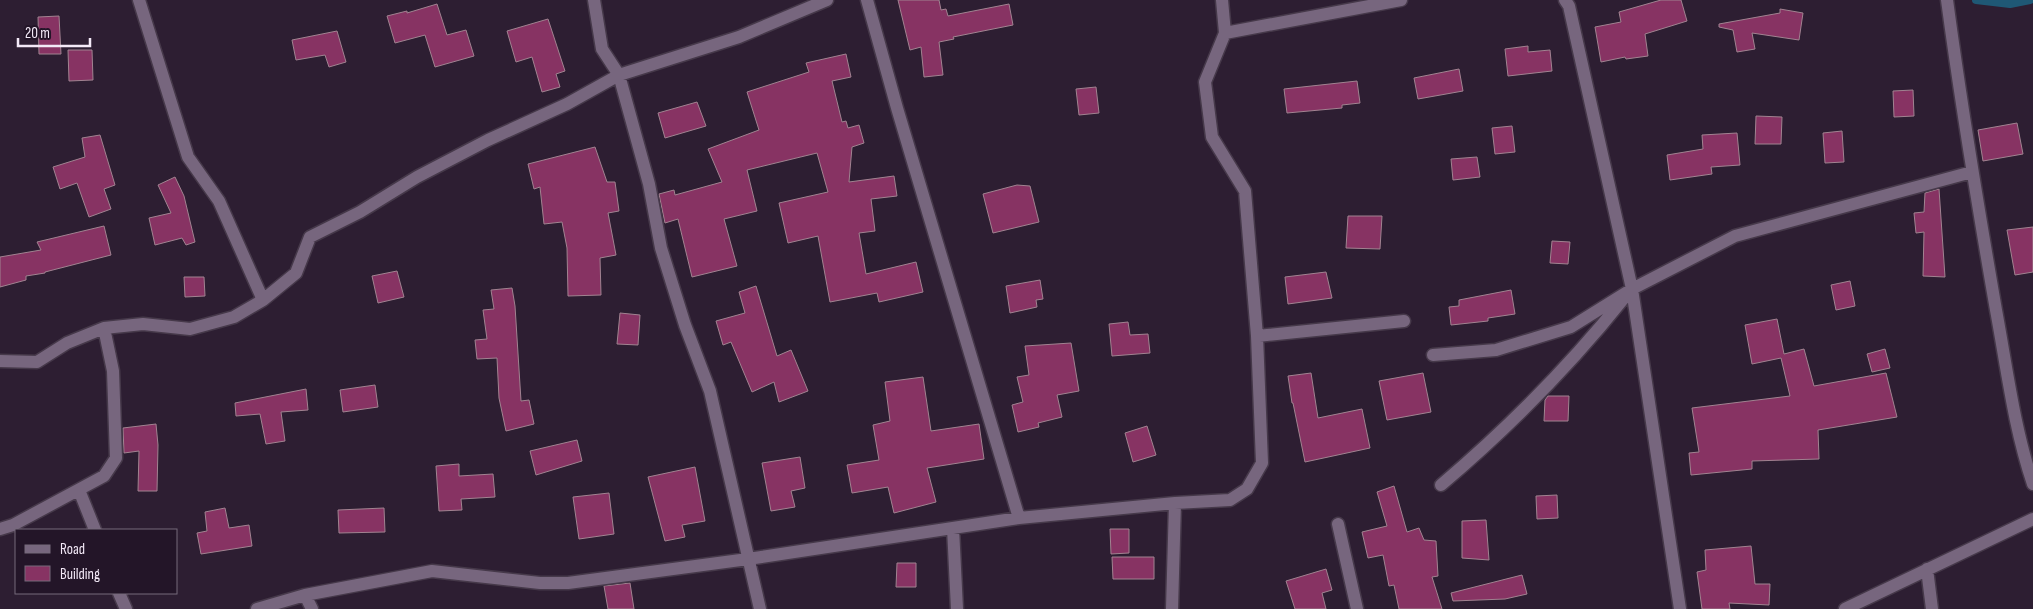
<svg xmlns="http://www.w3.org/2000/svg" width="2033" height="609" font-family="'Sofia Sans Condensed',sans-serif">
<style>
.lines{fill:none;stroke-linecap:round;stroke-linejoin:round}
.stream{stroke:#1f5875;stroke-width:8}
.building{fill:#873363;stroke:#a18391}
.minor-casing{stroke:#46394a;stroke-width:15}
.minor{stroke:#77667e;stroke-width:12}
</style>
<rect width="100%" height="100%" fill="#2d1e32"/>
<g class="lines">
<path class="stream" d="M1976,0L2010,4L2030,0"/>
</g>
<path class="building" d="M898,0H939L941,10L946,9L948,16L1009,4L1013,25L953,37L954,39L939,42L943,75L924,77L921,47L910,50Z
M1661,0H1681L1687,21L1645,34L1648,56L1626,59L1625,57L1601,62L1595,27L1621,22L1619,12Z
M437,4L447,35L466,30L474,56L435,67L425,35L395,43L387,16L407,11V13Z
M1780,9L1803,13L1799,40L1752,33L1755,49L1737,52L1733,30L1719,27V24L1780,13Z
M59,16L61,54H39L38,17Z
M548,19L565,71L556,74L560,87L542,92L532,57L516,62L507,31Z
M337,31L346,62L329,67L325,55L296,60L292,40Z
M1528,46V52L1550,50L1552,71L1508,76L1505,49Z
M68,50H92L93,80L69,81Z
M846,54L851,77L832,81L842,122L846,121L848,128L859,125L864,143L852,147L849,182L894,176L897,196L871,199L875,231L859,233L866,274L916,262L923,292L879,302L877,293L830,302L818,236L788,243L779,203L828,192L817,153L747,170L757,211L724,219L737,266L692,277L678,219L665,223L659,194L674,190L675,195L722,182L708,149L759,130L747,92L809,72L806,63Z
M1459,69L1463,91L1418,99L1414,78Z
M1357,81L1360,103L1342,105V108L1287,113L1284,89Z
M1096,87L1099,113L1079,115L1076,89Z
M1913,90L1914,116L1894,117L1893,91Z
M697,102L706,126L665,138L658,113Z
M1756,116L1782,117L1781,144H1755Z
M2017,123L2023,154L1983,161L1978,130Z
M1512,126L1515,152L1495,154L1492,128Z
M1842,131L1844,162L1825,163L1823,133Z
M1737,133L1740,165L1711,167L1712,174L1670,180L1667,155L1703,149L1702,135Z
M100,135L115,185L104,189L111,209L89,217L77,183L60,189L53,167L85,157L82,138Z
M595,147L607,182H615L619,211L608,213L616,255L600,258L601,295L568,296L567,248L562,222L544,224L540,187L534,189L528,164Z
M1477,157L1480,177L1453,180L1451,159Z
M175,177L184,196L195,242L186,245L182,238L155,245L149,218L171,213L158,185Z
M1017,185L1030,186L1039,222L993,233L983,194Z
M1939,189L1945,277L1923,276L1924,232L1916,233L1914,213L1924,212L1925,193Z
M1348,216H1382L1380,249L1346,248Z
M104,226L111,255L45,272V273L26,276V280L0,287V257L41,250L37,242Z
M2033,227V272L2015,275L2007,230Z
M1552,241L1570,242L1568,264L1550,263Z
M397,271L404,297L378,303L372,276Z
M1326,272L1332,298L1288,304L1285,277Z
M184,277H204L205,296L185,297Z
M1040,280L1043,299L1036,300L1037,307L1010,313L1006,286Z
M1850,281L1855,306L1836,310L1831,285Z
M756,286L777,356L791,350L808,391L779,402L774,382L752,392L731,342L723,345L716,321L745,313L739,292Z
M512,288L515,306L521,401L529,400L534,424L506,431L499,398L497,358L477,359L475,340L487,339L483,310L494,309L491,290Z
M1511,290L1515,314L1488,318V321L1451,325L1449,307L1459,306V300Z
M620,313L640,315L638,345L617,344Z
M1777,319L1784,354L1804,349L1814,386L1886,373L1897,417L1818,430L1819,459L1752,461V469L1691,475L1689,453L1699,452L1692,408L1790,396L1781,358L1752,364L1745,325Z
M1128,322L1130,335L1148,334L1150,353L1112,356L1109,324Z
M1071,343L1079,391L1057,395L1062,417L1038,423L1039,427L1018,432L1012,405L1023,402L1017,377L1029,375L1025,346Z
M1885,349L1890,368L1872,372L1867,354Z
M1311,373L1318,418L1362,409L1370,448L1305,462L1293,403H1292L1288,376Z
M1423,373L1431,412L1387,420L1379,381Z
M923,377L931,431L979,424L984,459L927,468L936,502L894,513L888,487L852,493L847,465L879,460L873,425L890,421L885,382Z
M375,385L378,407L343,412L340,390Z
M306,389L308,410L281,412L285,441L266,444L260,414L236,416L235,403Z
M1548,396H1569L1568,421H1544L1545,400Z
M156,424L158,445L157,491H138L139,451L124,453L123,428Z
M1147,426L1156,455L1133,462L1125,433Z
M577,440L582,461L536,475L530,451Z
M800,457L805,488L791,491L795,507L771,511L762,463Z
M459,464V476L493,474L495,497L461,499L462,510L439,511L436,466Z
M695,467L705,521L682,525L685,537L665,541L648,477Z
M1394,486L1407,532L1419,528L1424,540L1436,541L1438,576L1432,577L1442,609H1399L1394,585L1389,586L1383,555L1368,558L1362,532L1387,526L1377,492Z
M609,493L614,534L579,539L573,497Z
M1557,495L1558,518L1537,519L1536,496Z
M225,508L229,528L249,525L252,546L201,554L197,533L207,531L205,512Z
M384,508L385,532L339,533L338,510Z
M1486,520L1489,560L1462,558V521Z
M1110,529H1129V553L1111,554Z
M1751,546L1755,584H1770L1769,605L1729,603L1730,609H1702L1697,572L1706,570L1705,550Z
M1112,557H1154V579H1113Z
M897,563H916V587H896Z
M1326,569L1332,590L1322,593L1326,609H1295L1286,581Z
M1522,575L1527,594L1505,599L1453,601L1451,593Z
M630,583L634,609H608L604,586Z"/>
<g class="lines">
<defs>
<path id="minor" d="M139,0L188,157L219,201L263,300
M594,0L602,49L619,75L649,184L661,248L685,325L710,391L760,609
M867,0L897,108L1019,518
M1565,0L1569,6L1632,289L1680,609
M1947,0C1961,104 1978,207 1996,310C2007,369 2014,428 2033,484
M1225,33L1401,0
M1257,336L1404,321
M1433,355L1496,350L1571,327L1632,289L1735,236L1972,172
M0,361L37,362L67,343L104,328L143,324L190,329L234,317L263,300L296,273L310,237L360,212L417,177L488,140L567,104L619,75L739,37L827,0
M1441,485C1508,428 1569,367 1624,298
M79,490L95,530
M1338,524L1357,609
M953,528L957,609
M0,529L13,525L104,476L116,458L113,371L104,328
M1927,569L1932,609
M119,593L126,609
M305,595L312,609
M257,609L305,595L432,571L540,583H568L748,559L1019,518L1175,503L1230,500L1247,489L1262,463L1257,336L1245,191L1212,137L1205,82L1225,33L1222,0
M1172,609L1175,503
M1845,609L2033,519"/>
</defs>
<use href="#minor" class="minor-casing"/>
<use href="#minor" class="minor"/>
</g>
<rect x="15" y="529" width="162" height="65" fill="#231528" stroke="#766a7b"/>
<rect x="25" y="545" width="25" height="8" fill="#77667e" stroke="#766a7b"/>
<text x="60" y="554" font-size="15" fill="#f3e9f7">Road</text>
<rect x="25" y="566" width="25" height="15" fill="#873363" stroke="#766a7b"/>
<text x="60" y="579" font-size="15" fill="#f3e9f7">Building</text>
<path d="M18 38v8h72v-8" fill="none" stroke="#f3e9f7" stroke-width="2.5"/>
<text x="25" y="38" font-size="15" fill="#f3e9f7" stroke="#231528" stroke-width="4" paint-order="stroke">20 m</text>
</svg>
